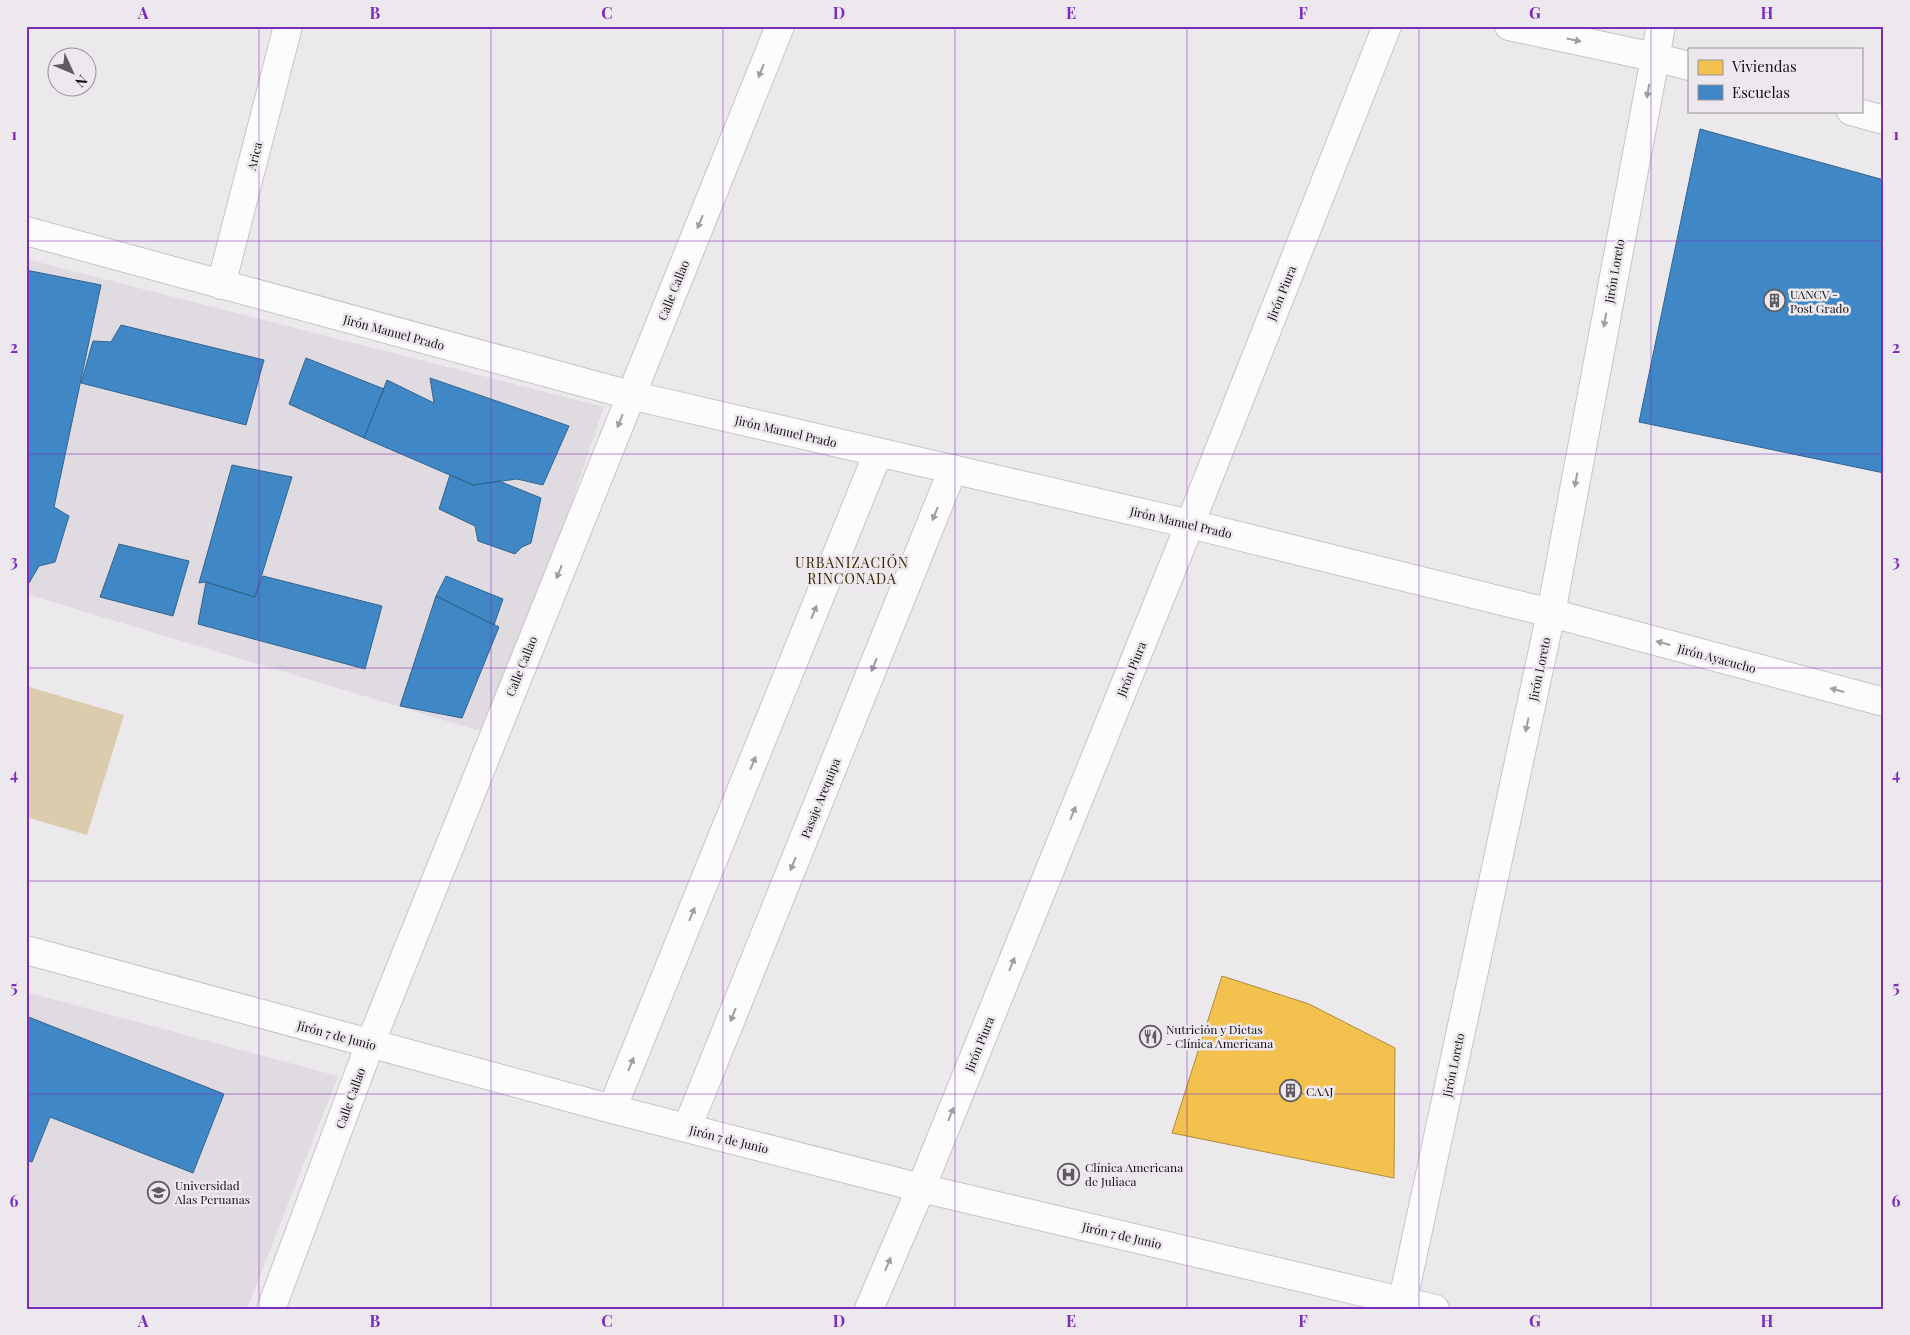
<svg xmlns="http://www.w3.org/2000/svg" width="1910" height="1335" font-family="'Playfair Display',serif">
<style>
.built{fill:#e0dae1}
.green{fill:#dcccae}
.homes{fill:#f2c14e;stroke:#af8c3c}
.schools{fill:#3f88c5;stroke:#32648f}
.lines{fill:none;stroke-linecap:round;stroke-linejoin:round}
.minor-casing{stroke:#c7c4c7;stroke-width:30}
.tertiary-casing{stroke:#c7c4c7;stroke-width:30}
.minor{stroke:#fcfcfc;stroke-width:28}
.tertiary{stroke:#fcfcfc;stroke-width:28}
.oneway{fill:#9e9e9e}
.grid{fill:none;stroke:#7b2cbf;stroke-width:1;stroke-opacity:0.55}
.labels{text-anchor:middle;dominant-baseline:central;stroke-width:5;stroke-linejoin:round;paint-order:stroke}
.street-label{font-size:12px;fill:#121012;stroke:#ede8ee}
.poi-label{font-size:12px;fill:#121012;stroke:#ede8ee;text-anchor:start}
.neighbourhood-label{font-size:14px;letter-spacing:1px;fill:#372700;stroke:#ede8ee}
.neatline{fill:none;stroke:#7b2cbf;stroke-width:2}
.grid-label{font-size:16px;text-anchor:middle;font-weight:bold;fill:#7b2cbf}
</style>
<rect width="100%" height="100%" fill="#ece9ed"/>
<path class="built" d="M26,259L604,407L493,735L26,594Z
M26,992L338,1076L247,1309H26Z"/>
<path class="green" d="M26,686L124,715L87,835L26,817Z"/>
<path class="homes" d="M1222,976L1309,1004L1395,1048L1394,1178L1172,1133Z"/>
<path class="schools" d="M1700,129L1884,180V473L1639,422Z
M26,270L101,285L54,507L69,516L55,562L39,566L29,583L26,582Z
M121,325L264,360L246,425L81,383L93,341L111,342Z
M306,358L384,389L364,438L289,404Z
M430,378L569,426L543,485L517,479L473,485L364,438L387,380L434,403Z
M232,465L292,477L255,597L206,582L199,583Z
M450,475L473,485L499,481L541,498L531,543L522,547L515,554L478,541L475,526L439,509Z
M119,544L189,561L173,616L100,597Z
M263,576L382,606L365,669L198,624L206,582L255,597Z
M446,576L503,599L494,625L436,596Z
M436,596L499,627L462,718L400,706Z
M26,1016L224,1094L193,1173L50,1117L32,1162L26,1160Z"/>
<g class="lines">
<defs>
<path id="minor" d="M1509,26L1654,57L1689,66
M1851,111L1884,120
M26,231L630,395L1190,524L1551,613L1884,702
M221,285L288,26
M26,950L612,1109L921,1188L1435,1309
M612,1109L878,453
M687,1128L953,469
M271,1309L370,1044L780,26
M869,1309L921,1188L1190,524L1387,26"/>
<path id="tertiary" d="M1401,1309L1551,613L1661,26"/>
</defs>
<use href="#minor" class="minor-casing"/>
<use href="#tertiary" class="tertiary-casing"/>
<use href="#minor" class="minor"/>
<use href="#tertiary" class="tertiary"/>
</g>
<defs><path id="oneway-solid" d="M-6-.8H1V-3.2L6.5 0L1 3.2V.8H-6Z" transform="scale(1.25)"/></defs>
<g class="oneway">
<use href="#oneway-solid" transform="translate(1574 40) rotate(12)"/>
<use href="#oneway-solid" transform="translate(761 71) rotate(112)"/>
<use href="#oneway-solid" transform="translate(1648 91) rotate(100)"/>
<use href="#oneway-solid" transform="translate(700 222) rotate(112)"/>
<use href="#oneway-solid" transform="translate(1605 320) rotate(100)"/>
<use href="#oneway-solid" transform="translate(620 421) rotate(112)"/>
<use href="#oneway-solid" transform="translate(1576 480) rotate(100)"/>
<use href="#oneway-solid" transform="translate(935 514) rotate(112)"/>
<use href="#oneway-solid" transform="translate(559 572) rotate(112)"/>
<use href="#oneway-solid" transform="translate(814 612) rotate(-68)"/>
<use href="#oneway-solid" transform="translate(1663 643) rotate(-165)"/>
<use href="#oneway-solid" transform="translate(874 665) rotate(112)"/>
<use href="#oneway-solid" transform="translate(1837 690) rotate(-165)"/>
<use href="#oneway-solid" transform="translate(1527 725) rotate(102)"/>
<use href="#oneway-solid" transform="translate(753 763) rotate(-68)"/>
<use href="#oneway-solid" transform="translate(1073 813) rotate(-68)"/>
<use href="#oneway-solid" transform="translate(793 864) rotate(112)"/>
<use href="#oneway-solid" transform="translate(692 914) rotate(-68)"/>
<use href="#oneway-solid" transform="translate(1012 964) rotate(-68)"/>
<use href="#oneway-solid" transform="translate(733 1015) rotate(112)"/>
<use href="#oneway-solid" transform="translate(631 1064) rotate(-68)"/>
<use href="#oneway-solid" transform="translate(951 1114) rotate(-68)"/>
<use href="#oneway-solid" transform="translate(888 1264) rotate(-67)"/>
</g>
<path class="grid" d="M259,26V1309M491,26V1309M723,26V1309M955,26V1309M1187,26V1309M1419,26V1309M1651,26V1309M26,241H1884M26,454H1884M26,668H1884M26,881H1884M26,1094H1884"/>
<defs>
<symbol id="building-ring" viewBox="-11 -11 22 22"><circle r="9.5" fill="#ede8ee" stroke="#5e5c5f" stroke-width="1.5"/><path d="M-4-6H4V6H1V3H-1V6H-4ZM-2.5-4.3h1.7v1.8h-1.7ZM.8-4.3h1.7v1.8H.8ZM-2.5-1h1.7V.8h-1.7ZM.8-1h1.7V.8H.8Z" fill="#5e5c5f"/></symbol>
<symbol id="restaurant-ring" viewBox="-11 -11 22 22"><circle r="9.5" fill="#ede8ee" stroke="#5e5c5f" stroke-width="1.5"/><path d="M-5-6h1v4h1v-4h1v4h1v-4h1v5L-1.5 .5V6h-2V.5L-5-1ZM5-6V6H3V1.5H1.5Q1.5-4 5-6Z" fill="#5e5c5f"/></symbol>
<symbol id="hospital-ring" viewBox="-11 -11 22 22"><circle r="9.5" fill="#ede8ee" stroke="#5e5c5f" stroke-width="1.5"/><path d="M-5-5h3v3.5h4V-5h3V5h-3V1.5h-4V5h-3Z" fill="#5e5c5f"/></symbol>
<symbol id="university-ring" viewBox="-11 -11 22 22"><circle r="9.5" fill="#ede8ee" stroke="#5e5c5f" stroke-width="1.5"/><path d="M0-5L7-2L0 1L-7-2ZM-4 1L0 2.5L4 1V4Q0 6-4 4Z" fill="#5e5c5f"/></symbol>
</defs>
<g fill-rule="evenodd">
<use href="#building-ring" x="1762" y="288" width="25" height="25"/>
<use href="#restaurant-ring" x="1138" y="1024" width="25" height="25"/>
<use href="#building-ring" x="1278" y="1078" width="25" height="25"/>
<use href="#hospital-ring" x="1056" y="1162" width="25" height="25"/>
<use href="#university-ring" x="146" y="1180" width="25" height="25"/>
</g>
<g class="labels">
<g class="street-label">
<text transform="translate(254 156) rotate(-76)">Arica</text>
<text transform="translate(1614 271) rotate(-80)">Jirón Loreto</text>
<text transform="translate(673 290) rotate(-68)">Calle Callao</text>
<text transform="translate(1281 293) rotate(-68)">Jirón Piura</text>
<text transform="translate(394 332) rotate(15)">Jirón Manuel Prado</text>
<text transform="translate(786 431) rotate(13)">Jirón Manuel Prado</text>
<text transform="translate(1181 522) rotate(13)">Jirón Manuel Prado</text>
<text transform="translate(1717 658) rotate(15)">Jirón Ayacucho</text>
<text transform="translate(521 666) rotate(-68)">Calle Callao</text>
<text transform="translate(1131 669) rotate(-68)">Jirón Piura</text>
<text transform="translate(1539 669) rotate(-78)">Jirón Loreto</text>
<text transform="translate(820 798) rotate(-68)">Pasaje Arequipa</text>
<text transform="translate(337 1035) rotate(15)">Jirón 7 de Junio</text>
<text transform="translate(979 1044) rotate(-68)">Jirón Piura</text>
<text transform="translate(1453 1065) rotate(-78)">Jirón Loreto</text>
<text transform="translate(350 1098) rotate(-70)">Calle Callao</text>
<text transform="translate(729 1139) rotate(14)">Jirón 7 de Junio</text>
<text transform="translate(1122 1235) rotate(13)">Jirón 7 de Junio</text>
</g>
<g class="poi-label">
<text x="1790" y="294">UANCV -<tspan x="1790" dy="14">Post Grado</tspan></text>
<text x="1166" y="1029">Nutrición y Dietas<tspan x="1166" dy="14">- Clínica Americana</tspan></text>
<text x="1306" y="1091">CAAJ</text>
<text x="1085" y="1167">Clínica Americana<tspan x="1085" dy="14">de Juliaca</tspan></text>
<text x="175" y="1185">Universidad<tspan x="175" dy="14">Alas Peruanas</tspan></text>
</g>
<g class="neighbourhood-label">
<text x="852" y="562">URBANIZACIÓN<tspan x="852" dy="16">RINCONADA</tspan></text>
</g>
</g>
<rect width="1910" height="1335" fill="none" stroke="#ede8ee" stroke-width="55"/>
<rect x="1688" y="48" width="175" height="65" fill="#ede8ee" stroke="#959296"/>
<rect x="1698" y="60" width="25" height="15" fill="#f2c14e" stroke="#959296"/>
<text x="1732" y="72" font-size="15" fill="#121012">Viviendas</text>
<rect x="1698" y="85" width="25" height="15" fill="#3f88c5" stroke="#959296"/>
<text x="1732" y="98" font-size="15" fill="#121012">Escuelas</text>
<g transform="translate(72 72) rotate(134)"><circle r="24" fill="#ede8ee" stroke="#959296"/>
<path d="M0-4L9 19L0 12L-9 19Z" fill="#5e5c5f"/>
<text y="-8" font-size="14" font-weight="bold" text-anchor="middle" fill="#121012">N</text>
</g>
<rect x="28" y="28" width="1854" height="1280" class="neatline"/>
<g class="grid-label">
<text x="143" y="19">A</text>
<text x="375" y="19">B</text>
<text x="607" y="19">C</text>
<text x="839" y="19">D</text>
<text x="1071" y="19">E</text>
<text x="1303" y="19">F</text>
<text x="1535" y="19">G</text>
<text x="1767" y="19">H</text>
<text x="14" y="140">1</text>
<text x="1896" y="140">1</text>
<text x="14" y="353">2</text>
<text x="1896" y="353">2</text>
<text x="14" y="567">3</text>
<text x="1896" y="567">3</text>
<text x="14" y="780">4</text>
<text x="1896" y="780">4</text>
<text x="14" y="993">5</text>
<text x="1896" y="993">5</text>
<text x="14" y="1207">6</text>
<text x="1896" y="1207">6</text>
<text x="143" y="1327">A</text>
<text x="375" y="1327">B</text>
<text x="607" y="1327">C</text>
<text x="839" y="1327">D</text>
<text x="1071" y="1327">E</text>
<text x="1303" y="1327">F</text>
<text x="1535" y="1327">G</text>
<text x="1767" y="1327">H</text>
</g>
</svg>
